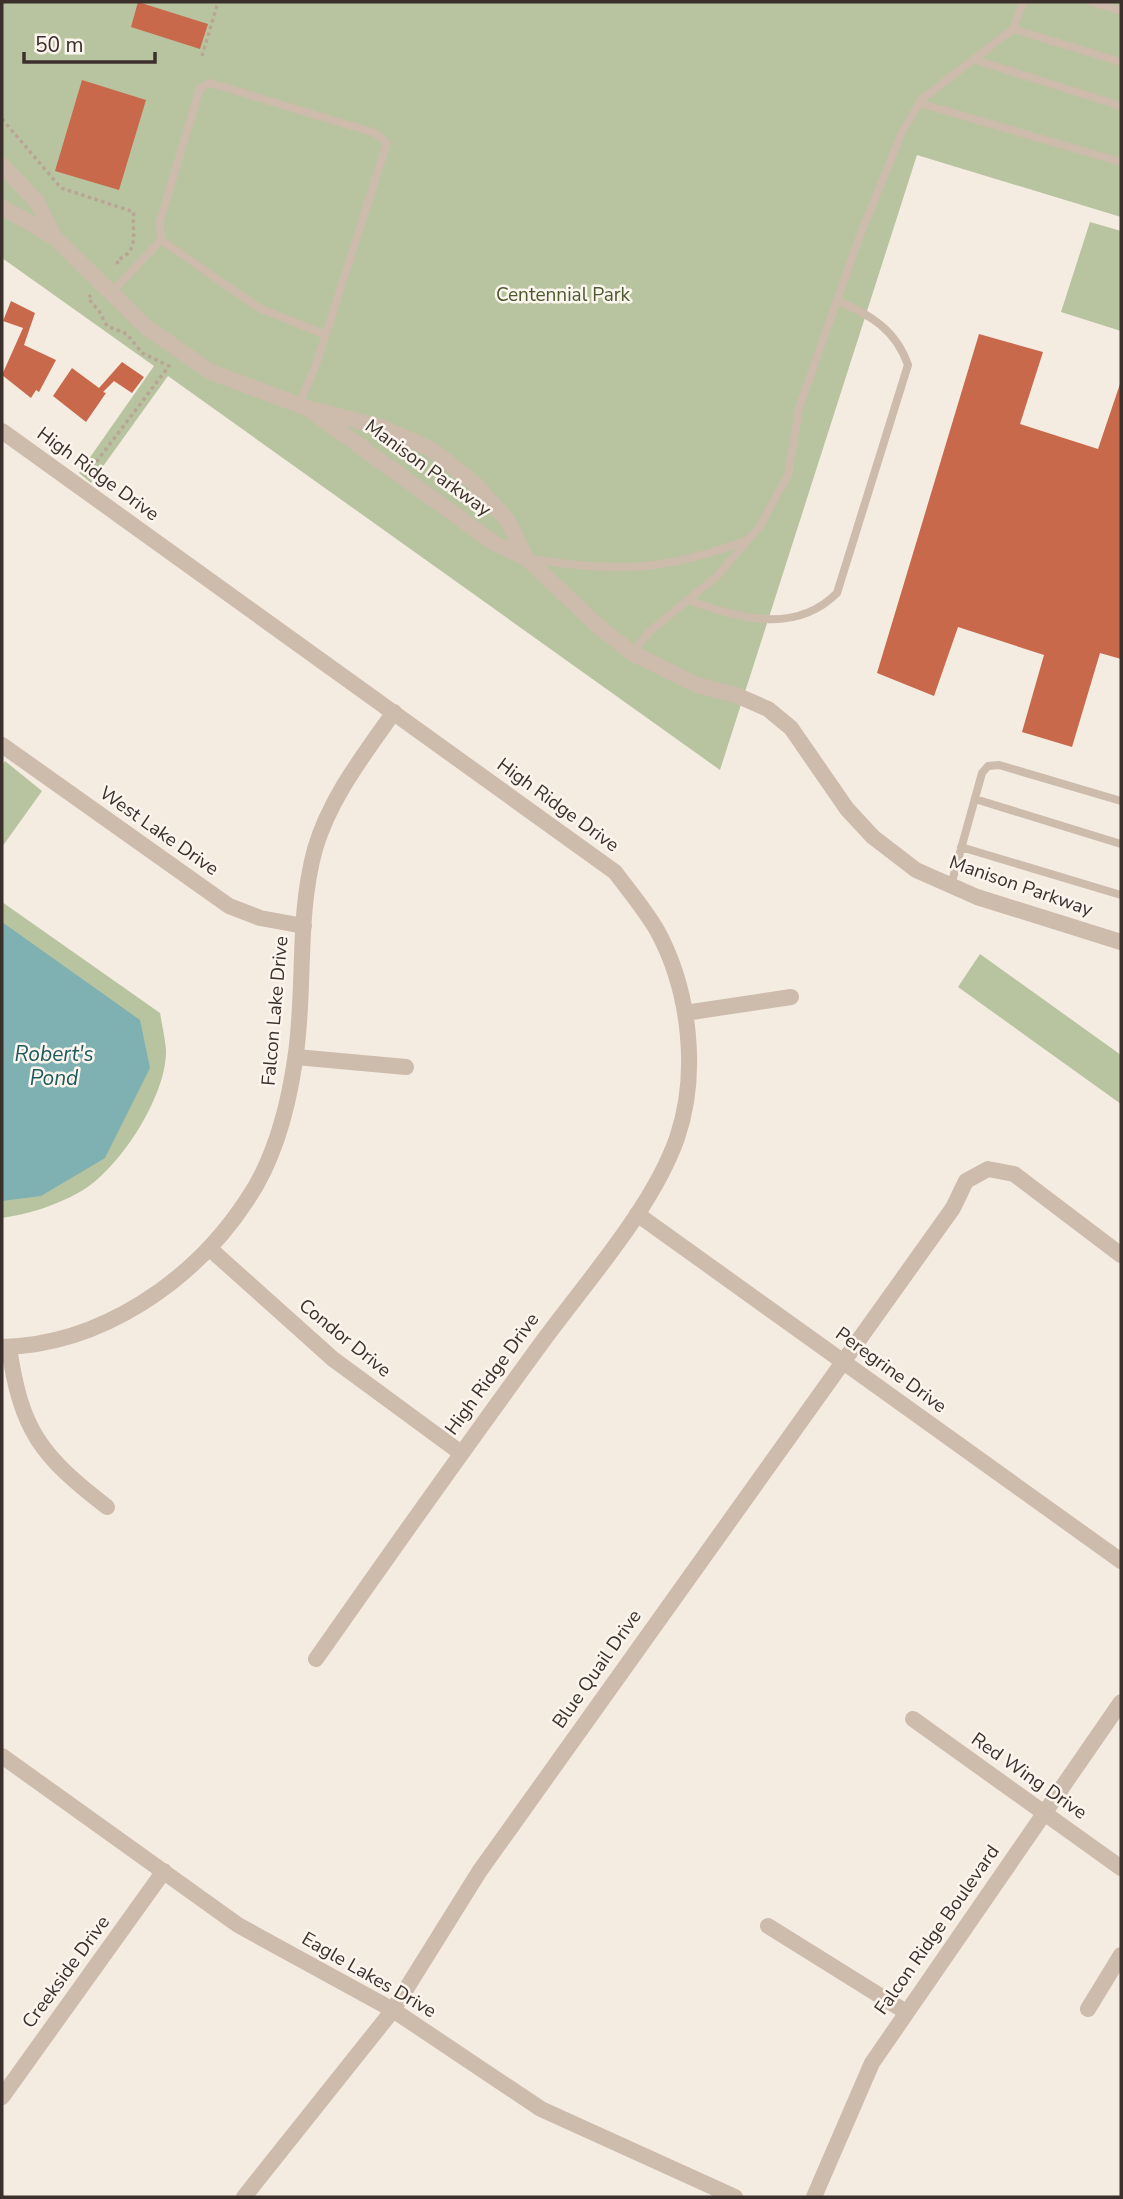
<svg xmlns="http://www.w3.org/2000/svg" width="1123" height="2199" font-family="'Nunito Sans',sans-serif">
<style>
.green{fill:#b8c4a0}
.water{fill:#7fb0b2}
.building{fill:#c8694b}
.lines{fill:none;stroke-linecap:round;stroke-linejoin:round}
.path{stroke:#b9a596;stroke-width:3.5;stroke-dasharray:3.5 3.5;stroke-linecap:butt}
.lane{stroke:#cdbbac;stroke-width:8}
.street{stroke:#cdbbac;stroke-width:16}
.labels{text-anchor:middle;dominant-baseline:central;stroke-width:5;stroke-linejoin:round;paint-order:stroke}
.park-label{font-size:19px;fill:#4a5a2e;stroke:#fbf5ee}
.street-label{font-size:19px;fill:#3b302b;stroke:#fbf5ee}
.water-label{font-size:21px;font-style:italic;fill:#1f5a5e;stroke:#fbf5ee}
</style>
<rect width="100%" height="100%" fill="#f4ebe1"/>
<path class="green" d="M2,2H1121V217L917,155L720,770L168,376L91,483L79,473L154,366L2,258Z
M1090,222L1121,231V331L1061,312Z
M5,761L42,791L2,847V765Z
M2,902L160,1013C162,1025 165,1038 166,1050C167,1096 118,1172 78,1193C54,1206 29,1214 2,1218Z
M980,954L1121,1055V1104L958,987Z"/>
<path class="water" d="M2,922L140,1020L150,1068L105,1158L41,1196L2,1201Z"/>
<path class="building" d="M138,2L208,24L200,49L131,27Z
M82,80L146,100L119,190L55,171Z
M11,301L35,313L24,345L56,360L39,392L36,390L31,398L2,375L23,328L3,321Z
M979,334L1043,352L1020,424L1098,449L1121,381V659L1100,653L1072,747L1022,732L1044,655L958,627L934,696L877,673Z
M122,362L144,377L132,393L114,381L103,392L106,393L86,422L53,396L72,368L99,388Z"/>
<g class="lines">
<path class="path" d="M202,56L218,2
M2,119L61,188L134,212C131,232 141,251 117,260L118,267
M88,473L169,366L142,353L127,334L107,326L99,311L88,298L91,295"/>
<path class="lane" d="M1091,2L1121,11
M1013,29L1121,62
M975,60L1121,106
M919,103L1121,162
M161,240L259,308L326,335
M112,292L161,240L160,221L200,88L210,83L375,133L387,143L317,362L299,405
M531,559C619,572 660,572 745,541
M687,600C738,617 794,636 837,593L908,365C896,330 870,314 837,301
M632,653L649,632L717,576L760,526L788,475L799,408L859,238L902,132L922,99L1013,29L1023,2
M975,799L1121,844
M961,847L1121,895
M951,885L982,773L988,766L999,765L1121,801"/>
<path class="street" d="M2,165L37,202L54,237
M2,207L54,237L147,328L211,372L307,408L381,427L431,449L475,484L508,521L526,558
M307,408L494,543L526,558L598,626L632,653L697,685L736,695L768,709L791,728L847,809L873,837L916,870L977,897L1121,942
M2,431L615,872C630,892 646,911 658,932C690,992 699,1074 677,1138C653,1207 587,1281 543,1341C466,1446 391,1552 316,1659
M2,745L229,906L260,918L304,926
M685,1013L791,997
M296,1057L406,1067
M637,1214L1121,1561
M209,1248L333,1359L461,1453
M2,1347C101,1345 194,1281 247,1200C275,1159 288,1108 295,1060C306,991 296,918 315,849C330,798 363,756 394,712
M9,1347C21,1431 41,1456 107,1507
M913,1719L1121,1868
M2,1756L238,1925L393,2010L541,2109L735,2197
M768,1926L906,2012
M1088,2009L1121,1955
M2,2097L164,1871
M244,2197L393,2010L479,1872L953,1208L966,1181L988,1169L1014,1174L1121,1255
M814,2197L872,2063L1121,1702"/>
</g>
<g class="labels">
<g class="park-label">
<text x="563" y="295">Centennial Park</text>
</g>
<g class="street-label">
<text transform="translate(428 468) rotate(36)">Manison Parkway</text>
<text transform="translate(98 474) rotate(36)">High Ridge Drive</text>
<text transform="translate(558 805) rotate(36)">High Ridge Drive</text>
<text transform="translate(159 831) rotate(35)">West Lake Drive</text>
<text transform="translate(1021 886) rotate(19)">Manison Parkway</text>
<text transform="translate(275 1011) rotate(-85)">Falcon Lake Drive</text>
<text transform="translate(345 1338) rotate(39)">Condor Drive</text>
<text transform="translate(891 1370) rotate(36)">Peregrine Drive</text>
<text transform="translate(492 1374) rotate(-54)">High Ridge Drive</text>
<text transform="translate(597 1669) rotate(-55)">Blue Quail Drive</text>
<text transform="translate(1029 1776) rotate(35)">Red Wing Drive</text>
<text transform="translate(937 1930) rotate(-55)">Falcon Ridge Boulevard</text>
<text transform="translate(66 1972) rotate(-54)">Creekside Drive</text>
<text transform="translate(369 1975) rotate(30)">Eagle Lakes Drive</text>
</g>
<g class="water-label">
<text x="54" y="1054">Robert's<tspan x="54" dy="24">Pond</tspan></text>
</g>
</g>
<rect width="1123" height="2199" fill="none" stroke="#3b302b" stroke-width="7"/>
<path d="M24 52v10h131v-10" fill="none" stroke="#3b302b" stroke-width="3.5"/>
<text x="35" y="52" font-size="21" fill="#3b302b" stroke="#fbf5ee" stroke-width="5" paint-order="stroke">50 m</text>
</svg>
